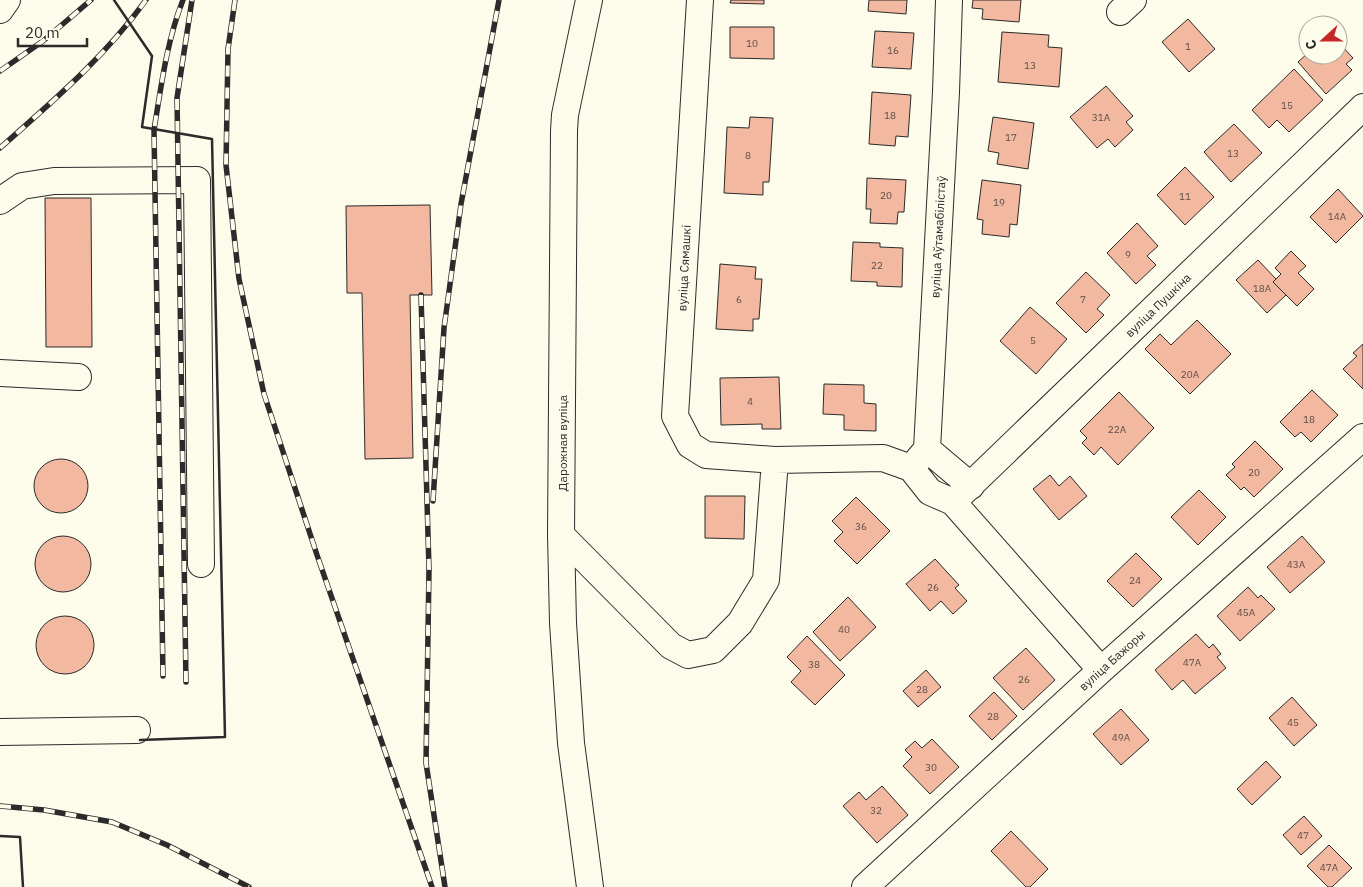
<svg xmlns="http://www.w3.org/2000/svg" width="1363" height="887" font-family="'IBM Plex Sans',sans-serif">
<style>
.building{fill:#f2b8a0;stroke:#2b2b2b}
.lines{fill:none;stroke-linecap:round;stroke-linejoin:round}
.minor-casing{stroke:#2b2b2b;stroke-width:28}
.minor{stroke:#fdfbea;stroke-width:26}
.rail-casing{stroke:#2b2b2b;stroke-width:5.5}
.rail{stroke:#fdfbea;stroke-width:4;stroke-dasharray:11;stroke-linecap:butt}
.wall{stroke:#2b2b2b;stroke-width:2.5}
.labels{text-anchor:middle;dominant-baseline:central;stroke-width:4;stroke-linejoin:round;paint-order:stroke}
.number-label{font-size:10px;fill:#5d4e48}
.street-label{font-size:12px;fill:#2b2b2b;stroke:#fdfbea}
</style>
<rect width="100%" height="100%" fill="#fdfbea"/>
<path class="building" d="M731,0H764V4L730,3Z
M869,0H907L906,14L868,11Z
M973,0H1021L1019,22L982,19L983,9L972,8Z
M1188,19L1215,49L1189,72L1162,42Z
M730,27H774V59L730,58Z
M875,31L914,33L911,69L872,67Z
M1002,32L1049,35L1048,47L1062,48L1059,87L998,82Z
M1338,42L1353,58L1346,64L1352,70L1326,94L1298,62L1308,53V55H1338Z
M1294,69L1323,100L1289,132L1277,120L1269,128L1252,110Z
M1106,86L1133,116L1126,122L1133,130L1115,147L1108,139L1097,148L1070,117Z
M872,92L911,95L908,137L896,136L895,146L869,144Z
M750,117L773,118L769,182H763V195L724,193L727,127L749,128Z
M993,117L1034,123L1028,169L997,164L999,153L988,151Z
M1234,124L1262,153L1231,182L1204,152Z
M1185,167L1214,197L1185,225L1157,195Z
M867,178L906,180L904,212H898L897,224L870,223L871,209H866Z
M982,180L1021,185L1017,225L1010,224L1009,237L982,234L983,220L977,219Z
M1338,189L1363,216L1336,243L1310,217Z
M45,198H91L92,347H46Z
M430,205L432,295H410L413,458L365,459L362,293H347L346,206Z
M1137,223L1158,246L1147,256L1156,265L1136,284L1107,253Z
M853,242L880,243V247L903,248L902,287L877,286V282L851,281Z
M1291,251L1306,266L1298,273L1314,289L1297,306L1273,282L1281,274L1275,268Z
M1258,260L1276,279L1273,282L1286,295L1267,313L1236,280Z
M720,264L756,267L755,279H762L759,319H753V331L716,329Z
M1086,272L1110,295L1097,309L1104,315L1086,333L1056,303Z
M1030,307L1067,339L1036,374L1000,341Z
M1197,320L1231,354L1190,394L1145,349L1160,334L1171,345Z
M1363,344V389L1343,369L1357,356L1353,353Z
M779,377L781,429H762V424L721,425L720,378Z
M824,384L864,385V403L876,404V431L844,430V415L823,414Z
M1312,390L1338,415L1311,442L1301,432L1295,437L1280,422Z
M1119,392L1154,428L1118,465L1101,447L1094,455L1082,443L1087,438L1080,431Z
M1255,441L1283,469L1254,497L1244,487L1241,490L1226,475L1235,467L1232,464Z
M34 486a27 27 0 1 1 54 0a27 27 0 1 1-54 0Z
M1050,475L1059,486L1070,476L1087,496L1059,520L1033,489Z
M1199,490L1226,517L1198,545L1171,517Z
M705,496H745L744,539L705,538Z
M856,497L890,531L857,564L834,541L843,532L832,521Z
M1302,536L1325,562L1290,593L1267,567Z
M35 564a28 28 0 1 1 56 0a28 28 0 1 1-56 0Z
M1136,553L1162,579L1133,607L1107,581Z
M935,559L959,585L955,588L967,601L953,614L941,601L930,611L906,584Z
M1248,587L1258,598L1261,595L1275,609L1240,641L1217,616Z
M848,597L876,627L840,661L813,632Z
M36 645a29 29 0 1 1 58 0a29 29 0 1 1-58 0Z
M1196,634L1209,648L1213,644L1221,654L1217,657L1226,668L1195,694L1183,680L1172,690L1155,670Z
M807,636L845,675L815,705L791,682L801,671L787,657Z
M1026,648L1055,680L1023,710L993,678Z
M926,670L941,687L918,707L903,691Z
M994,692L1017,716L992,740L969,716Z
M1292,697L1317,725L1294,746L1269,718Z
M1121,709L1149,740L1121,765L1093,734Z
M932,739L959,767L930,794L903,766L912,757L905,750L915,741L922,748Z
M1266,761L1281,777L1252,805L1237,789Z
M882,786L908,815L877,843L843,806L859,792L866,800Z
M1304,816L1322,836L1301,855L1283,835Z
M1011,831L1048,869L1030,887H1026L991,851Z
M1329,845L1352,868L1332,887H1328L1307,866Z"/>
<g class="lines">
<defs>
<path id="minor" d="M589,0L565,115L564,131L561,535L563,623L571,743L590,887
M700,0L675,416L690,445L706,455L775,460L883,458L911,468L930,492L953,502L1101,670
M0,10L7,0
M1120,12L1133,0
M0,201L22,186L54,181L197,180L201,564
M0,373L78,377
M927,449L971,486
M911,468L927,449L946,92L949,0
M953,502L1363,107
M561,535L671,646L688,655L713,650L740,623L766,580L775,460
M0,732L137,730
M865,887L1101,670L1363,437"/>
</defs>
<use href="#minor" class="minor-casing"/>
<use href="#minor" class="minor"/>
<defs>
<path id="rail" d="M235,0L228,49L226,165L239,279L264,394L317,555L432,887
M0,71L43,41L91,0
M0,148C52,102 105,57 146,0
M421,295L429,569L426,763L445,887
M433,501L444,328L461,204L499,0
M163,676L154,130C161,87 167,40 183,0
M186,682L177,98L192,0
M0,806L44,810L112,822L167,845L249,887"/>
</defs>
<use href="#rail" class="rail-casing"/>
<use href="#rail" class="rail"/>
<path class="wall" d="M114,0L152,56L142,127L212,139L225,737L140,740
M0,836L20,837L23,887"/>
</g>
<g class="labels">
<g class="number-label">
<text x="752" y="43">10</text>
<text x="1188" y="46">1</text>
<text x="893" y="50">16</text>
<text x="1030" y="65">13</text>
<text x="1287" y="105">15</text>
<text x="890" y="115">18</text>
<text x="1101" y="117">31А</text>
<text x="1011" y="137">17</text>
<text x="1233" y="153">13</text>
<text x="748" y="155">8</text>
<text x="886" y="195">20</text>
<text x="1185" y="196">11</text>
<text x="999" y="202">19</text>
<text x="1337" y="216">14А</text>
<text x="1128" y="254">9</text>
<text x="877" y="265">22</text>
<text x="1262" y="288">18А</text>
<text x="739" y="299">6</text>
<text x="1083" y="299">7</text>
<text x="1033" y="340">5</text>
<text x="1190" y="374">20А</text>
<text x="750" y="401">4</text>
<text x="1309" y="419">18</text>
<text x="1117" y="429">22А</text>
<text x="1254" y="472">20</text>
<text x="861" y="526">36</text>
<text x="1296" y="564">43А</text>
<text x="1135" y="580">24</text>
<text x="933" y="587">26</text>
<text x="1246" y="612">45А</text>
<text x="844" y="629">40</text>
<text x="1192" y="662">47А</text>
<text x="814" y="664">38</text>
<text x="1024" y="679">26</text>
<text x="922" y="689">28</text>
<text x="993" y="716">28</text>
<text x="1293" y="722">45</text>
<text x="1121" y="737">49А</text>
<text x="931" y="767">30</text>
<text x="876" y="810">32</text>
<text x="1303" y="835">47</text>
<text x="1329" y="867">47А</text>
</g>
<g class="street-label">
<text transform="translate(938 237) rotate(-87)">вуліца Аўтамабілістаў</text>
<text transform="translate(684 268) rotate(-87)">вуліца Сямашкі</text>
<text transform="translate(1158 305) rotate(-44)">вуліца Пушкіна</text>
<text transform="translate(562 443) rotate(-90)">Дарожная вуліца</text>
<text transform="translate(1112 660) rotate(-42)">вуліца Бажоры</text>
</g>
</g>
<g transform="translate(1323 40) rotate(249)"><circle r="24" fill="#fdfbea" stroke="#a9a89e"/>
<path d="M0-4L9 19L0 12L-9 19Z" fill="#c62828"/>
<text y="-8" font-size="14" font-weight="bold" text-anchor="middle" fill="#2b2b2b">С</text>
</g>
<path d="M18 38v8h69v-8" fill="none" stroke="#2b2b2b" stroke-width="2.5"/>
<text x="25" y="38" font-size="15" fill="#2b2b2b" stroke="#fdfbea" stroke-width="4" paint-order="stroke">20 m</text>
</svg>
